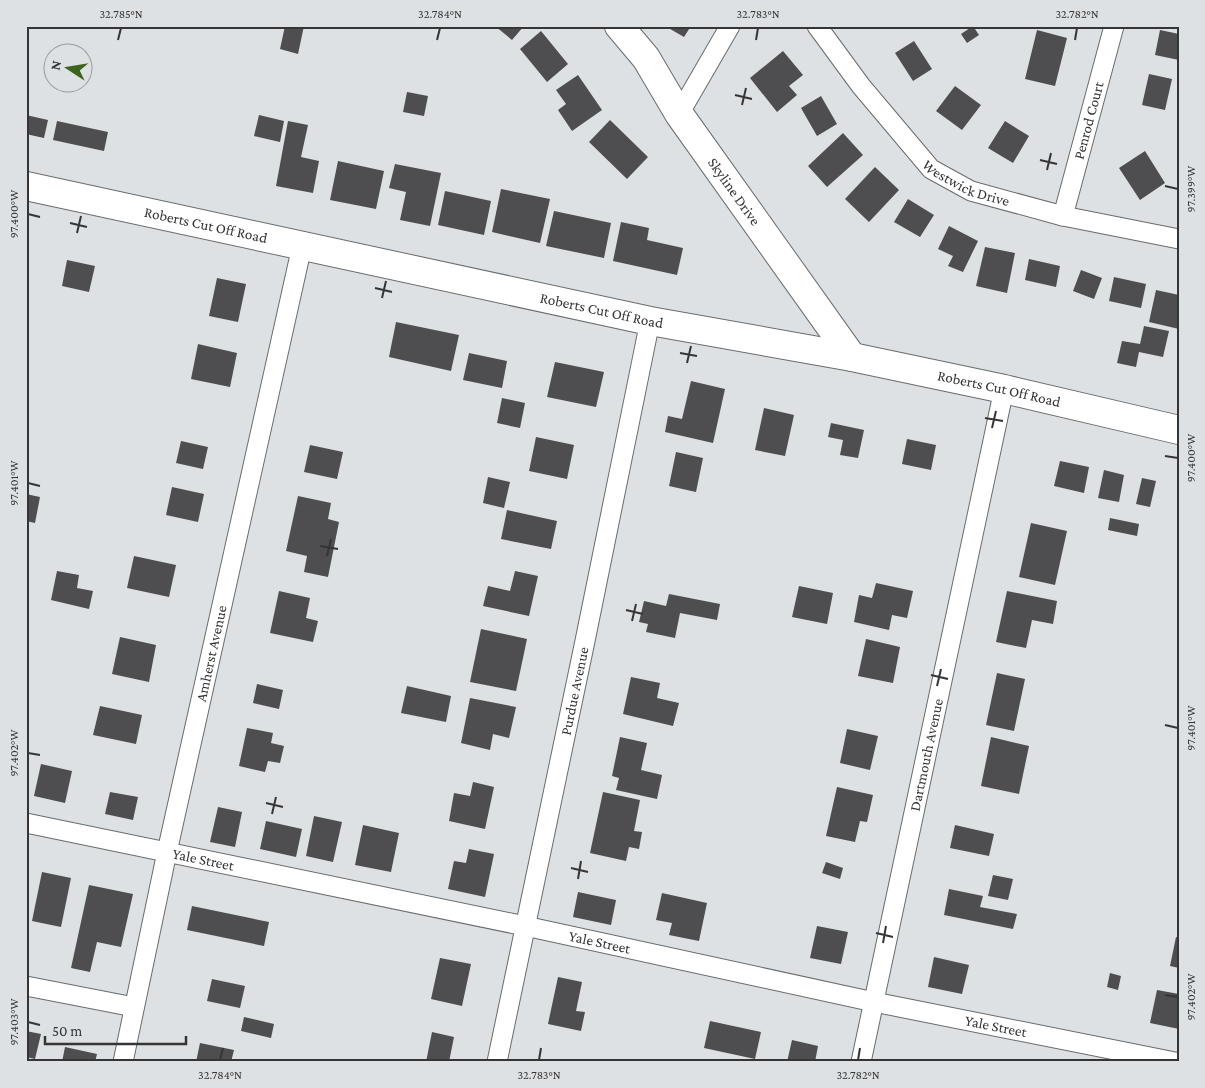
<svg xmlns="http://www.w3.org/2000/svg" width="1205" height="1088" font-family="'Crimson Pro',serif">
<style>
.building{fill:#4e4d50}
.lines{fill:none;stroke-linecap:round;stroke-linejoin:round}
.street-casing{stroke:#696c6d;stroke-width:21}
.secondary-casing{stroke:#696c6d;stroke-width:30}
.street{stroke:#fff;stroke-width:19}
.secondary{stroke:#fff;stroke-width:28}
.ticks{fill:none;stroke:#343536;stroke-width:2}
.labels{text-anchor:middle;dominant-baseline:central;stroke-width:5;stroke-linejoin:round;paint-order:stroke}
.street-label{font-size:15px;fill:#343536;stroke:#dee1e3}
.neatline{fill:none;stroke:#343536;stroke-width:2}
.ticks-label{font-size:12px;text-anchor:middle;fill:#343536}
</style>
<rect width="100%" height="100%" fill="#dee1e3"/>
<path class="building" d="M285,26H304L298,54L280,49Z
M495,26H524L512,40Z
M665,26H691L684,37Z
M973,26L979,35L967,43L961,34Z
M1037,30L1067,38L1055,86L1025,79Z
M1160,30L1179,34V60L1155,55Z
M541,31L568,64L547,82L520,49Z
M914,41L932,69L913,81L895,53Z
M783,51L803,75L789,86L797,95L777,112L750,78Z
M1149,74L1172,79L1165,110L1142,105Z
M578,75L602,110L572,131L558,110L566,104L556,90Z
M955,86L981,105L962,130L936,111Z
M407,92L428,96L424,116L403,112Z
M821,96L837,124L817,136L801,108Z
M26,115L48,120L44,138L26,134Z
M259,115L284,121L280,142L254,136Z
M610,120L648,157L627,179L589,142Z
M57,121L108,132L104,151L53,140Z
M288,121L308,125L301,157L319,161L313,193L276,186Z
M1005,121L1029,136L1013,163L988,148Z
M843,133L863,155L827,187L808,166Z
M1145,151L1165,183L1140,200L1119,168Z
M338,161L384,171L376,209L330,200Z
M395,164L441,173L430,226L400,220L406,192L389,188Z
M875,167L899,190L869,222L845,199Z
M501,189L550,199L540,243L492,232Z
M445,191L491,201L484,235L438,225Z
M908,199L934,215L920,237L894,222Z
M554,211L611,223L604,258L546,246Z
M621,222L649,228L647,240L683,248L677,275L613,261Z
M949,226L978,241L963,272L948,266L953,256L938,249Z
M985,247L1015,253L1007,293L976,286Z
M1029,259L1060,266L1056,287L1025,280Z
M67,260L95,266L89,292L62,286Z
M1081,270L1102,278L1094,299L1073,291Z
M1114,277L1146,284L1141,308L1109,301Z
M217,278L246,284L238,322L209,316Z
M1156,290L1179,295V329L1149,322Z
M396,322L459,335L451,371L389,357Z
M1144,326L1169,331L1163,357L1139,352L1136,367L1117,363L1122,341L1140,344Z
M198,344L237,353L230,387L191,379Z
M469,353L507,361L502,388L463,380Z
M555,362L604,372L596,407L547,397Z
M691,381L725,389L713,443L665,432L668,416L682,419Z
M502,398L525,403L520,428L497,423Z
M764,408L794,415L785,456L755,450Z
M831,423L864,430L858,458L840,455L843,440L828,437Z
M536,437L574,445L567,479L529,471Z
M907,439L936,445L931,470L902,464Z
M181,441L208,447L203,469L176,463Z
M310,445L343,452L337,479L304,472Z
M676,452L703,458L696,492L669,486Z
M1060,461L1089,467L1084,493L1054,486Z
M1104,470L1124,475L1119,502L1098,498Z
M488,477L510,482L504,508L483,503Z
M1142,478L1156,481L1150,507L1136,504Z
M172,487L204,494L198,522L166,515Z
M26,494L40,497L35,523L26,521Z
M298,496L331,503L328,519L339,522L328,577L304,572L307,556L286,551Z
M507,510L557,521L551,549L501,539Z
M1110,518L1139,524L1137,536L1108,530Z
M1031,523L1067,531L1055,585L1019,577Z
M134,556L176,565L169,597L127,588Z
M57,571L79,575L77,588L93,591L89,609L51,600Z
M515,571L538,576L529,616L483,606L488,586L510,591Z
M876,583L913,591L907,618L892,615L889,630L854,622L859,595L872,598Z
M799,586L833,593L827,624L792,617Z
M279,591L310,598L306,618L318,621L313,642L270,633Z
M1007,591L1057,601L1053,624L1032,620L1026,648L996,642Z
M669,594L720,604L717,620L680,613L675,638L646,632L648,624L639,622L644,601L666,606Z
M481,629L527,639L516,691L470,682Z
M120,637L156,645L149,682L112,674Z
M866,639L900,647L893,683L858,676Z
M997,673L1025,679L1014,731L986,725Z
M631,677L660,683L657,698L679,703L673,726L623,714Z
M257,684L283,690L279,709L253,703Z
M407,686L451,696L446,722L401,713Z
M470,698L516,707L509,738L493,734L490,750L461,743Z
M100,706L142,715L136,744L93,735Z
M247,728L273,733L271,743L284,746L280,763L268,761L265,772L239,766Z
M847,729L878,736L870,770L840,763Z
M620,737L647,743L641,770L662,775L657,799L616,790L619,778L612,776Z
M991,737L1029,746L1019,794L981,786Z
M41,764L72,771L65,803L34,796Z
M473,782L494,787L485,829L449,821L454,793L470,796Z
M837,787L873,795L867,822L860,821L855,842L826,836Z
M110,792L138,797L133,820L105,814Z
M603,792L640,800L634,831L642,832L639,849L629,847L626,861L590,853Z
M218,807L242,812L235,847L210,842Z
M314,816L342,822L333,862L306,856Z
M266,821L302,829L296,857L260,849Z
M363,825L399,833L391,872L355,865Z
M955,825L994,834L989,856L950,848Z
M469,849L494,854L485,897L448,889L454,861L466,863Z
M826,862L843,868L840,879L822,873Z
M42,872L71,878L61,927L32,921Z
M993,875L1013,879L1008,900L988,896Z
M89,885L133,894L121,947L97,942L90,972L71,968Z
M949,889L983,896L980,907L1017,914L1013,929L944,915Z
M578,892L616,900L611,925L573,917Z
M662,893L707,903L699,941L669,935L672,923L656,920Z
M192,906L269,922L264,946L187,930Z
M817,926L848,932L841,964L810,958Z
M1176,937L1179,938V968L1170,966Z
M934,957L969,965L962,994L928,987Z
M440,958L471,964L462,1006L431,999Z
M1110,973L1121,976L1118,990L1107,987Z
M558,977L582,982L576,1011L585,1012L581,1031L548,1024Z
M212,979L245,986L240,1008L207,1001Z
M1157,990L1179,994V1029L1150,1023Z
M244,1017L274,1024L271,1038L241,1031Z
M710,1021L761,1032L755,1059L704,1048Z
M26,1031L41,1034L35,1059L26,1057Z
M432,1032L454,1037L449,1062H426Z
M792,1040L818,1046L815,1062H787Z
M200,1043L234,1050L231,1062H196Z
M65,1047L97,1054L95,1062H62Z"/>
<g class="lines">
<defs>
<g id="street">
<path id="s1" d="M817,26L861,86L931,169L971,191L1063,216L1179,239"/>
<path d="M679,114L730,26"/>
<path id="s2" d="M1063,216L1114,26"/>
<path id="s3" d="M26,823L525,926L874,1002L1175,1062"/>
<path d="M26,986L134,1007"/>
<path id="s4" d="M123,1062L167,852L302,246"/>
<path id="s5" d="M497,1062L585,641L650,321"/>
<path id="s6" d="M861,1062L1004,389"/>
</g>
<g id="secondary">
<path id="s7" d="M619,26L646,58L679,114L852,357"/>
<path id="s8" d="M26,186L650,321L852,357L1004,389L1179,430"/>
</g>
</defs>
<use href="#street" class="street-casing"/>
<use href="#secondary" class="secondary-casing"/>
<use href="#street" class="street"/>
<use href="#secondary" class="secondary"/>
</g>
<path class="ticks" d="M118,40L121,28M437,40L440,28M756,40L758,28M1075,40L1077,28M735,95L752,99M742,105L746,88M1040,160L1057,164M1047,170L1051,153M1165,186L1178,189M28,214L40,217M70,223L87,227M77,233L81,216M375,288L392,292M382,298L386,281M680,353L697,356M687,363L691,346M985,418L1003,421M992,428L996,411M1165,456L1178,458M28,483L40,486M320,546L338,549M327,556L331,539M626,610L643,614M632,621L636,604M931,675L948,679M937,686L941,669M1165,725L1178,728M28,753L40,755M266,803L283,807M272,814L276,797M571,868L588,872M578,879L581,861M876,933L893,937M883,943L886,926M1165,995L1178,997M28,1022L40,1025M220,1060L223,1048M539,1060L541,1048M858,1060L860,1048"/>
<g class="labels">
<g class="street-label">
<text stroke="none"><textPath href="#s2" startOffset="99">Penrod Court</textPath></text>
<text stroke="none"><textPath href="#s1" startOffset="221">Westwick Drive</textPath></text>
<text stroke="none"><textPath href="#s7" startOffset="202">Skyline Drive</textPath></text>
<text stroke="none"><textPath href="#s8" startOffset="184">Roberts Cut Off Road</textPath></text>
<text stroke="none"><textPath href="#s8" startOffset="589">Roberts Cut Off Road</textPath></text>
<text stroke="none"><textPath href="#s8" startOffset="994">Roberts Cut Off Road</textPath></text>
<text stroke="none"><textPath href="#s4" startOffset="418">Amherst Avenue</textPath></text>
<text stroke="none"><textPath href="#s5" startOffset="379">Purdue Avenue</textPath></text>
<text stroke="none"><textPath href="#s6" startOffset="314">Dartmouth Avenue</textPath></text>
<text stroke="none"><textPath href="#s3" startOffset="181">Yale Street</textPath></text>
<text stroke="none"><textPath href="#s3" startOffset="586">Yale Street</textPath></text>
<text stroke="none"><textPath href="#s3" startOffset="991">Yale Street</textPath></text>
</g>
</g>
<rect width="1205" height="1088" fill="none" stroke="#dee1e3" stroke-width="55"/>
<g transform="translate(68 68) rotate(282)"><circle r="24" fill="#dee1e3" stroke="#9a9c9e"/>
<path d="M0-4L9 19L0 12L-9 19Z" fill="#3d631c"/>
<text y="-8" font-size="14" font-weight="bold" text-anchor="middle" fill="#343536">N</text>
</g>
<path d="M45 1036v8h141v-8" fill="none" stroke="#343536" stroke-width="2.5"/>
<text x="52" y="1036" font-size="15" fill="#343536" stroke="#dee1e3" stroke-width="4" paint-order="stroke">50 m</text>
<rect x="28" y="28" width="1150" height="1032" class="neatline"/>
<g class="ticks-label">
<text x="121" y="18">32.785°N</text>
<text x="440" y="18">32.784°N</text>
<text x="758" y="18">32.783°N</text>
<text x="1077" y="18">32.782°N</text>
<text transform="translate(1191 189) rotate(-90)" y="4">97.399°W</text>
<text transform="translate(14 214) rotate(-90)" y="4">97.400°W</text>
<text transform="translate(1191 458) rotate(-90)" y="4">97.400°W</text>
<text transform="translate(14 483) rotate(-90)" y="4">97.401°W</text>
<text transform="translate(1191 728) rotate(-90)" y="4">97.401°W</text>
<text transform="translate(14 753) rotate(-90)" y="4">97.402°W</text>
<text transform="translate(1191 997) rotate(-90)" y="4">97.402°W</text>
<text transform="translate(14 1022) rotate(-90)" y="4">97.403°W</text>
<text x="220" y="1079">32.784°N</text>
<text x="539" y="1079">32.783°N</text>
<text x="858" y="1079">32.782°N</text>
</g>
</svg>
